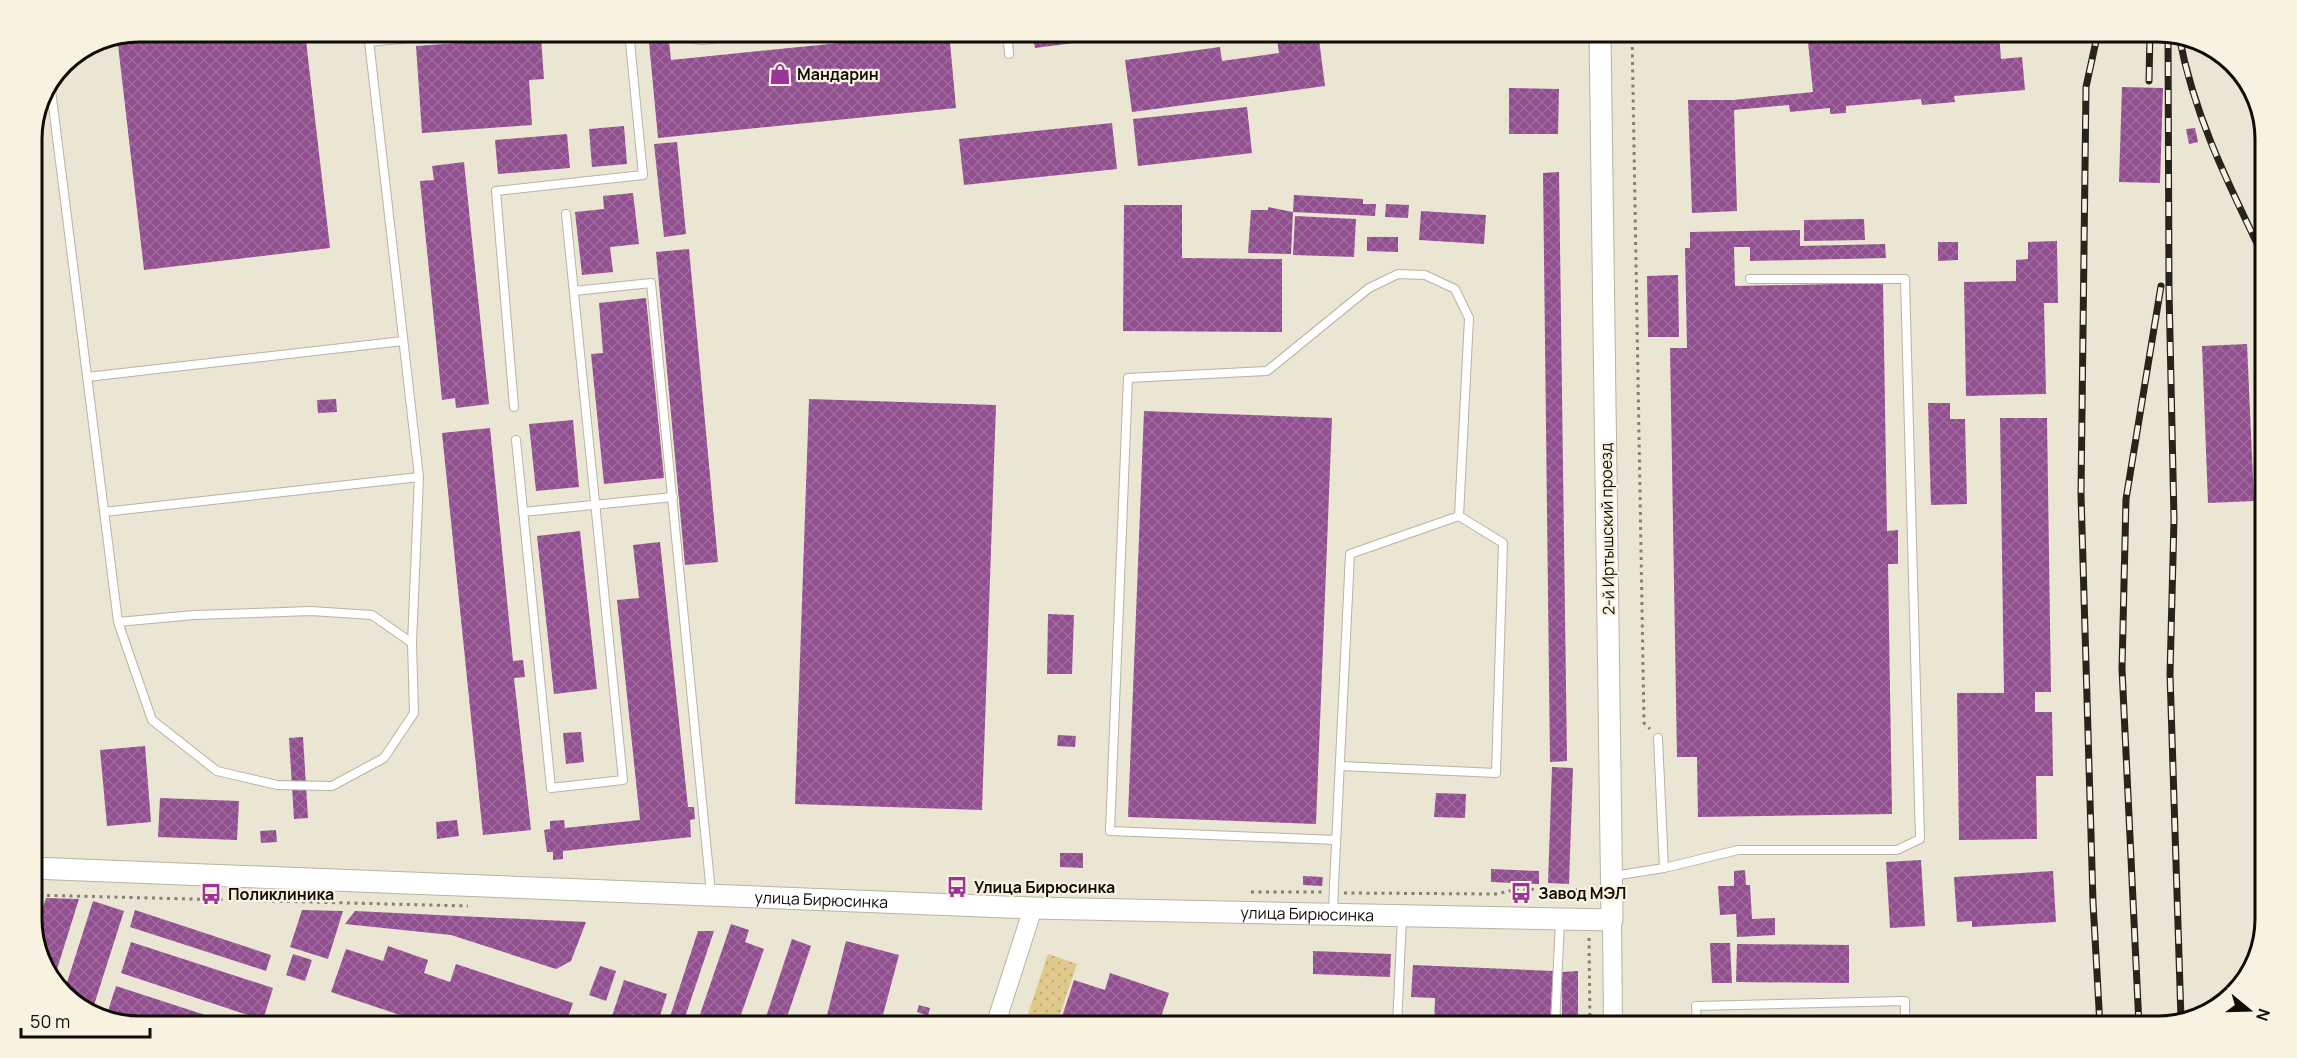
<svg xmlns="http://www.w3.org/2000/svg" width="2297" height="1058" font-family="Manrope,sans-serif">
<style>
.grass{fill:url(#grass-dots)}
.building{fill:url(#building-cross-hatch)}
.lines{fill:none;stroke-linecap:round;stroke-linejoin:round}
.service-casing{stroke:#b9b3a1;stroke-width:10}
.tertiary-casing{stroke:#b9b3a1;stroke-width:20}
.secondary-casing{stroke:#b9b3a1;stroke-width:23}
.path{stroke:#858074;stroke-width:3;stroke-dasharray:3 4.5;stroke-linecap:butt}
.service{stroke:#fff;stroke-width:8}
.tertiary{stroke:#fff;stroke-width:18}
.secondary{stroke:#fff;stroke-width:21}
.rail-casing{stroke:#27241d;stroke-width:7}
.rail{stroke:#f9f2e0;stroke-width:4.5;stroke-dasharray:14;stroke-linecap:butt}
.labels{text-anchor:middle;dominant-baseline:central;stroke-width:4.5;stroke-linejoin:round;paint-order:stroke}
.poi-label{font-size:16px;font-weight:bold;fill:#100d07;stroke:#f9f2e0;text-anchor:start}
.street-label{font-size:16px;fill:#100d07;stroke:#f9f2e0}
.rim{fill:none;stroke:#100d07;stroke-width:3}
</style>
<defs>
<pattern id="grass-dots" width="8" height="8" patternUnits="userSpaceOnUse" patternTransform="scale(1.5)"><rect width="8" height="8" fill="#dfc88a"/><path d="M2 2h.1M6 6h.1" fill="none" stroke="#beab76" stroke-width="1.8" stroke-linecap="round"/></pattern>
<pattern id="building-cross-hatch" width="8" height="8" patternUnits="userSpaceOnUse" patternTransform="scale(1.5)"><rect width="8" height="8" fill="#924e90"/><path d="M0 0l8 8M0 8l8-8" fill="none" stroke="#9d6d9b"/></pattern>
</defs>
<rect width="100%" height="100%" fill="#ebe5d3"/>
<path class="grass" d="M1048,954L1077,964L1056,1026H1024Z"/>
<path class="building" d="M139,32H305L330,248L144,270L117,36Z
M648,32H668L671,60L909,36V32H949L956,108L658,138Z
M1032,32H1120V37L1035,48Z
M1276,32H1318L1325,86L1132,112L1125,60L1220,47L1222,61L1279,53Z
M1807,32H1999L2001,59L2022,57L2025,90L1954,96L1955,102L1922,105L1921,99L1846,106V113L1830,114V108L1790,112L1789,105L1734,110L1737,211L1692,213L1688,100H1733L1813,92Z
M541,37L544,79L529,80L532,125L422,133L416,46Z
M2122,87L2163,88L2160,183L2119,182Z
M1509,88L1559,89L1558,134H1509Z
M1247,107L1252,153L1138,166L1133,119Z
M1112,123L1117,169L964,185L959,139Z
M624,126L627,164L592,167L589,129Z
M2195,128L2198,142L2189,144L2186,129Z
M567,134L570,168L498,174L495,140Z
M677,142L686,234L664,237L654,144Z
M464,162L489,404L456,408L455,398L442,400L420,181L434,180L432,166Z
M1559,172L1567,761L1550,762L1543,173Z
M633,193L639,244L610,247L613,272L582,275L575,212L604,209L603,196Z
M1294,195L1363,199V204H1376L1375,216L1293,212Z
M1386,204L1409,205L1408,218L1385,217Z
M1124,205H1182V258L1282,259V332L1123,331Z
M1268,207L1293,212L1291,254L1248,253L1251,210H1268Z
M1421,211L1486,215L1484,244L1419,240Z
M1295,216L1356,219L1354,257L1293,255Z
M1864,219L1865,240L1804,241V220Z
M1800,230V246L1885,244L1886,258L1750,261V247H1734L1735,286L1883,283L1887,531L1898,530V564H1888L1892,814L1698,817L1697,757H1677L1670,348H1687L1685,248H1690V232Z
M1367,237H1398V252L1367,251Z
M2057,241L2058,303H2044L2046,394L1966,396L1964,282L2016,281V260L2028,259V242Z
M1938,242H1958V260L1938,261Z
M689,249L718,562L685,565L656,252Z
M1678,275L1679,337H1648L1647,276Z
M646,298L664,478L604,484L591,354L603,353L599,303Z
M2247,344L2254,501L2208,503L2202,346Z
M336,399L337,412L318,413L317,400Z
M809,399L996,405L982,810L795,804Z
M1928,403H1950V419H1965L1967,504L1931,505Z
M1144,411L1332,418L1316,824L1128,817Z
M2000,418H2047L2051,692H2035V712H2052L2053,776H2036L2037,839L1959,840L1957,693H2004Z
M573,420L579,487L536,491L529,424Z
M490,428L513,661L523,660L525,677L514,678L531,830L483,835L442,433Z
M580,531L597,689L554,694L537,536Z
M660,542L688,807H694L695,819L690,820L691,837L563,851V859L553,860V852H547L544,830L550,829V821L564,820L565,828L640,820L617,600L639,598L633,545Z
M1048,614L1074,615L1072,674H1047Z
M581,732L584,762L566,764L563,733Z
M1058,735L1076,736L1075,747L1057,746Z
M303,737L308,818L294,819L289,738Z
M145,746L151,822L107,826L100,750Z
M1552,767L1573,768L1569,884L1548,883Z
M1436,793L1466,794L1465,818L1434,817Z
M160,798L239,801L237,840L158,837Z
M457,820L459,836L437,839L436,822Z
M276,830L277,842L261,843L260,831Z
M1060,853H1083V868L1060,867Z
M1921,860L1925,926L1890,928L1886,862Z
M1491,869L1539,871V884L1491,882Z
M1745,870L1746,885H1750L1752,919L1775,918V935L1737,937L1736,914L1720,915L1718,886H1734V871Z
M2053,871L2056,922L1972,927V921L1957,922L1954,877Z
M1303,876L1323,877L1322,886L1303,885Z
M46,898L79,899L53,982L34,933Z
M93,901L124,911L94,1005L100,1007L97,1018L64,992Z
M135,910L271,955L266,971L130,927Z
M302,910L343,911L328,959L290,947Z
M355,911L586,922L571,961L556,969L451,935L345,924Z
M731,924L749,930L745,942L764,949L737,1026H696Z
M698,931H714L682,1026H667Z
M792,939L811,946L784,1026H763Z
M846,941L899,955L880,1026L827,1015Z
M131,942L273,988L263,1020L121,973Z
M1710,943H1730L1732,983H1712Z
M1737,944L1849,945V983L1736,982Z
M388,946L428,960L424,973L450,982L456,964L573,1003L565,1026H433L331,992L346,949L383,961Z
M1313,951L1391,954L1390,977L1313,974Z
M293,954L312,960L305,981L286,975Z
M1413,965L1553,971L1550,1025L1498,1023V1026H1434L1435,998L1411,997Z
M600,966L616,971L606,1001L589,995Z
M1578,971V1026H1562V972Z
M1110,973L1169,993L1158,1026H1059L1074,980L1105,990Z
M624,980L667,994L658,1022L632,1014L629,1022L612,1016Z
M116,986L239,1026H238L139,1027L106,1017Z
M919,1005L930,1008L928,1016L934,1018L932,1026L923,1023L926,1015L917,1012Z
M1190,1017L1218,1026H1187Z
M638,1019L659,1026H635Z"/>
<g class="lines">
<defs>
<path id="service" d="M368,32L419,477L412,643
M685,32L691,38L702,40L766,32
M1007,32L1009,54
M369,42L469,32
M51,90L118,622L152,720L217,771L277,785L332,786L384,758L414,713L412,643L372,615L311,611L194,615L118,622
M574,291L651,283L711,893
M87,377L403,341
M514,407L496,191L643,175L629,32
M516,440L551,788L623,780L566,214
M104,512L419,477
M523,512L673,497
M1340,766L1496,773L1503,543L1459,516
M1664,868L1738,850H1897L1920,839L1905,279H1750
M1613,876L1664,868L1658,738
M1333,913L1334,885L1350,554L1459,516L1469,318L1455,289L1425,275L1398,274L1369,288L1267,371L1128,378L1110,831L1336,840
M1173,1026L1175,1022
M1397,1026L1402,918
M1555,1026L1560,921
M1697,1026L1696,1006L1905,1001V1026"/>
<path id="tertiary" d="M1612,920L1613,1026
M995,1026L1033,908"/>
<g id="secondary">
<path id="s1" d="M32,868L1033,908L1612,920L1600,32"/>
</g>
</defs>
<use href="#service" class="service-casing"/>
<use href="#tertiary" class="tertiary-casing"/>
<use href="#secondary" class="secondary-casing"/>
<path class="path" d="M1632,32L1644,723L1650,729
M1251,892H1323
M1344,893L1497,894L1517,889L1589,890
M32,895L468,906
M1589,938L1590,1026"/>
<use href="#service" class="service"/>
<use href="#tertiary" class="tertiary"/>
<use href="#secondary" class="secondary"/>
<defs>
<path id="rail" d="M2098,32L2086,87L2081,494L2093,902L2100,1026
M2168,34L2169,290L2174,519L2170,674L2181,1019
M2179,36C2195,119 2229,185 2265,260
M2149,81L2150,32
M2139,1026L2122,669L2126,499L2161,286"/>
</defs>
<use href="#rail" class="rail-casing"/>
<use href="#rail" class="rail"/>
</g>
<defs>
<symbol id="shop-bare" viewBox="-9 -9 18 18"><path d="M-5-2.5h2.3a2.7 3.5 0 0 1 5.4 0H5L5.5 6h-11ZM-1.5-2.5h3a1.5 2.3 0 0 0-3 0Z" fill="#9a3499" stroke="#f9f2e0" stroke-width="2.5" paint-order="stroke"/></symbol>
<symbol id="bus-bare" viewBox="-9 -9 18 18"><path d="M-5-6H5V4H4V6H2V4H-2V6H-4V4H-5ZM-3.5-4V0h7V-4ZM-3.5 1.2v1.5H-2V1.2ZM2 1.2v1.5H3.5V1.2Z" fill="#9a3499" stroke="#f9f2e0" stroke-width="2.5" paint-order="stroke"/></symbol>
</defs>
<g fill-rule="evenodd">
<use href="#shop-bare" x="765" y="59" width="30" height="30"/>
<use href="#bus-bare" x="942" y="872" width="30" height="30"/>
<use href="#bus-bare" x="1506" y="878" width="30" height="30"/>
<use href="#bus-bare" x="196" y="879" width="30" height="30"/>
</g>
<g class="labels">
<g class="poi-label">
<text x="797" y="74">Мандарин</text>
<text x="974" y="887">Улица Бирюсинка</text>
<text x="1538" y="893">Завод МЭЛ</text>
<text x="228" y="894">Поликлиника</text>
</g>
<g class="street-label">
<text transform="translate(1607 529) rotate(-91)">2-й Иртышский проезд</text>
<text stroke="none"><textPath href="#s1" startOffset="790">улица Бирюсинка</textPath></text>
<text stroke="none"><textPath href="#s1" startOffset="1276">улица Бирюсинка</textPath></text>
</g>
</g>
<path d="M0 0H2297V1058H0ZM139 42H2158A97 97 0 0 1 2255 139V919A97 97 0 0 1 2158 1016H139A97 97 0 0 1 42 919V139A97 97 0 0 1 139 42Z" fill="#f9f2e0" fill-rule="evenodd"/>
<path class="rim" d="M139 42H2158A97 97 0 0 1 2255 139V919A97 97 0 0 1 2158 1016H139A97 97 0 0 1 42 919V139A97 97 0 0 1 139 42Z"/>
<g transform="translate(2249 1010) rotate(109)" stroke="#f9f2e0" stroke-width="4.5" paint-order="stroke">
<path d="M0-4.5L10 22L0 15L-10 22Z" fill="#100d07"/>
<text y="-9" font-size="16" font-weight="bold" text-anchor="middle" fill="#100d07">N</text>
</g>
<path d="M21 1028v9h129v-9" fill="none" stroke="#100d07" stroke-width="3"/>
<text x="30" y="1028" font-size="18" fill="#100d07" stroke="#f9f2e0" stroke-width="4.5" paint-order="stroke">50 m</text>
</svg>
